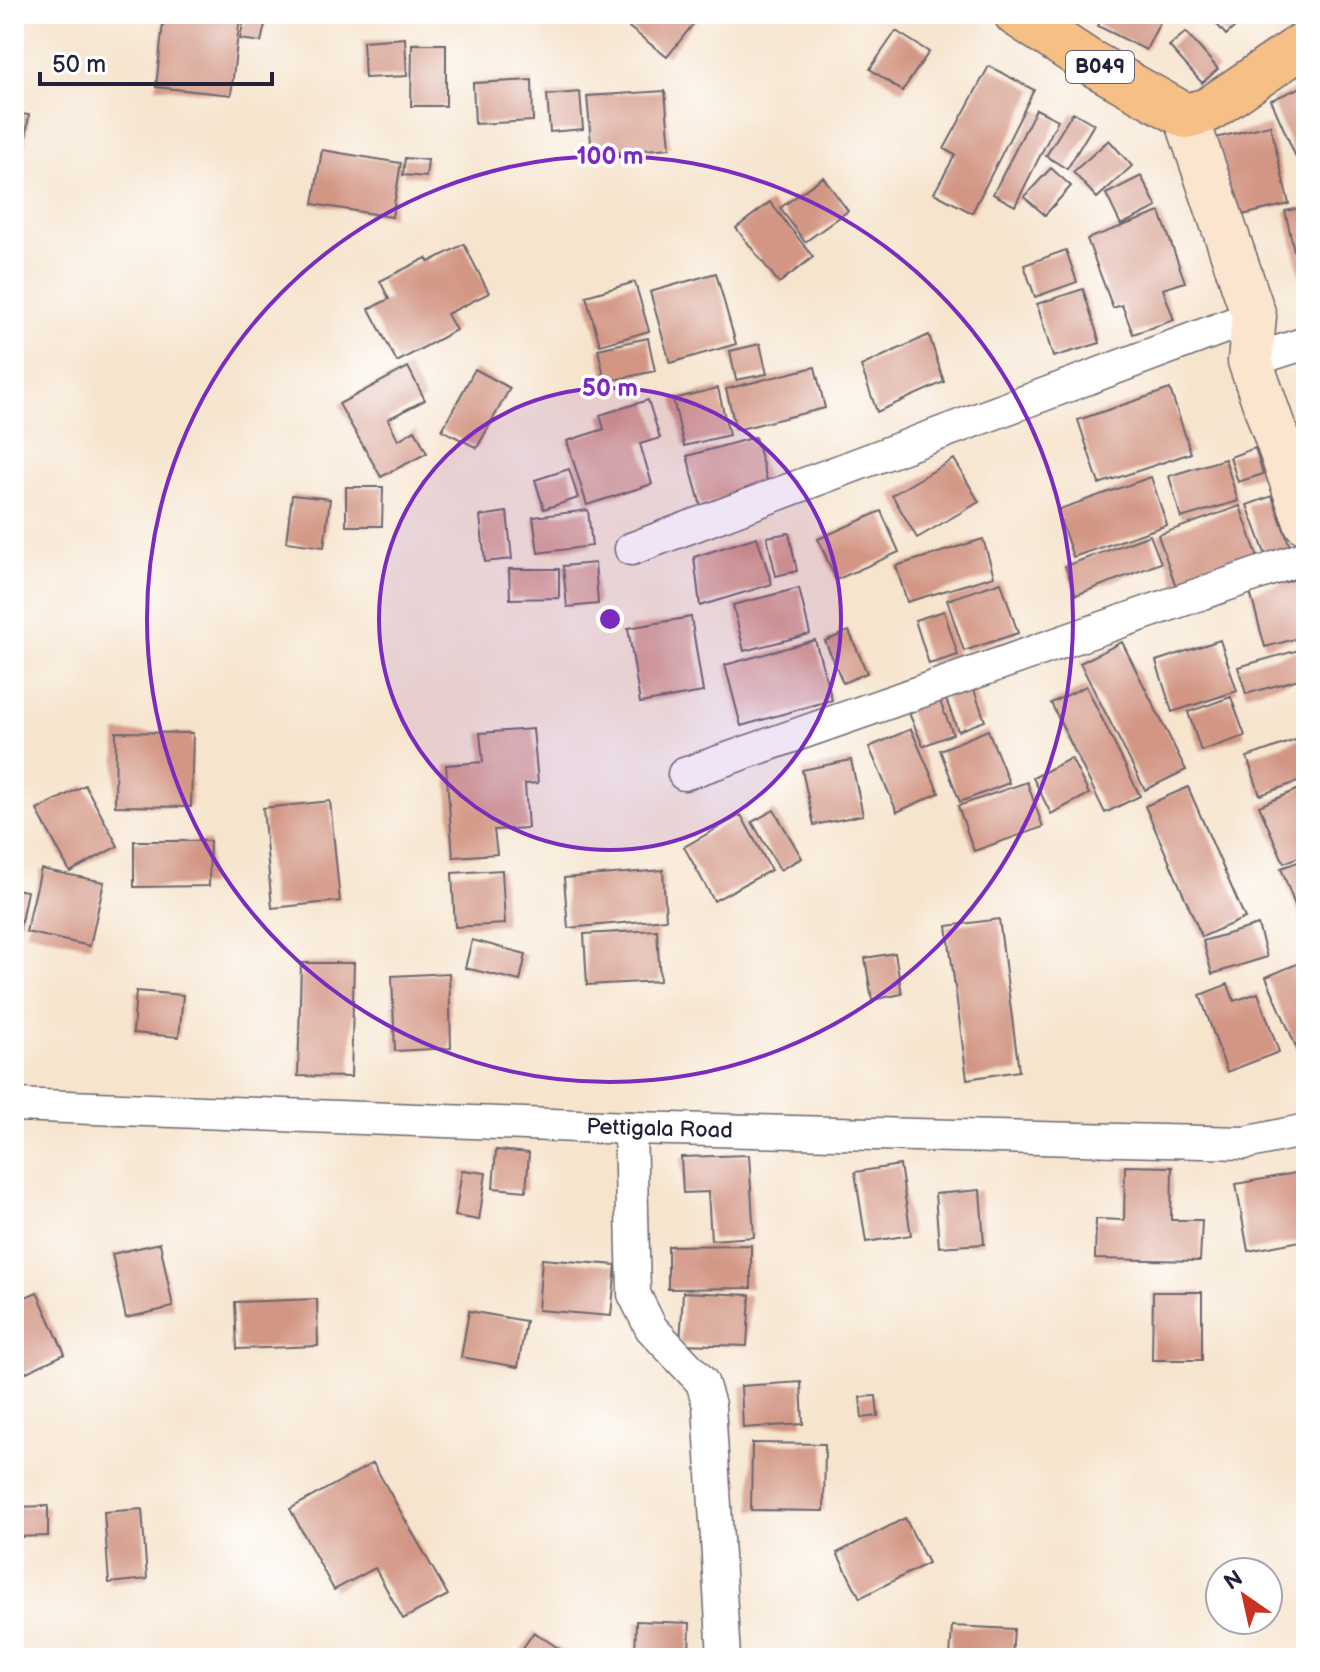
<svg xmlns="http://www.w3.org/2000/svg" width="1320" height="1672" font-family="'Balsamiq Sans',sans-serif">
<style>
.building{fill:#d39684}
.lines{fill:none;stroke-linecap:round;stroke-linejoin:round}
.street-casing{stroke:#6c666e;stroke-width:35}
.secondary-casing{stroke:#6c666e;stroke-width:47}
.primary-casing{stroke:#6c666e;stroke-width:47}
.street{stroke:#fff;stroke-width:32}
.secondary{stroke:#fbe5cf;stroke-width:44}
.primary{stroke:#f5bf86;stroke-width:44}
.ring{fill:none;stroke:#7b2cbf;stroke-width:4}
.labels{text-anchor:middle;dominant-baseline:central;stroke-width:7;stroke-linejoin:round;paint-order:stroke}
.shield{fill:#fff;stroke:#646476;stroke-width:2}
.shield-label{font-size:20px;font-weight:bold;fill:#22223b}
.street-label{font-size:22px;fill:#22223b;stroke:#fff}
.centre{fill:#7b2cbf;stroke:#fff;stroke-width:4}
.ring-label{font-size:24px;text-anchor:middle;font-weight:bold;fill:#7b2cbf;stroke:#fff;stroke-width:7;stroke-linejoin:round;paint-order:stroke}
</style>
<rect width="100%" height="100%" fill="#fff"/>
<filter id="ink" filterUnits="userSpaceOnUse"><feTurbulence type="fractalNoise" baseFrequency=".0125" numOctaves="2"/><feDisplacementMap in="SourceGraphic" scale="16" xChannelSelector="R" yChannelSelector="G"/><feConvolveMatrix kernelMatrix="1 2 1 2 8 2 1 2 1" color-interpolation-filters="sRGB"/></filter>
<filter id="wash" filterUnits="userSpaceOnUse"><feTurbulence type="fractalNoise" baseFrequency=".006" numOctaves="4" result="noise"/><feDisplacementMap in="SourceGraphic" scale="32" xChannelSelector="R" yChannelSelector="G"/><feGaussianBlur stdDeviation="1.8" result="paint"/><feColorMatrix in="noise" values="0 0 0 0 0 0 0 0 0 0 0 0 0 0 0 0 0 1.4 0 .05"/><feComposite in="paint" operator="in"/></filter>
<g filter="url(#wash)">
<rect width="100%" height="100%" fill="#f6e4cd"/>
<g id="blocks">
<path class="building" d="M14,14H28L14,25Z
M164,14L240,16L231,95L156,87Z
M245,14L267,16L261,42L240,39Z
M618,14H701L667,57L616,17Z
M1104,14H1164L1146,50L1098,26Z
M1208,14H1249L1226,35Z
M896,31L929,52L902,91L870,69Z
M1186,32L1218,69L1202,83L1169,46Z
M405,38L407,76L365,78L363,41Z
M412,44H446V106H411Z
M989,66L1034,90L972,213L934,193L955,155L944,149Z
M532,80L533,121L475,124L473,83Z
M1306,85V180L1271,100Z
M665,91L670,148L592,154L587,96Z
M580,92L583,129L550,132L547,95Z
M1036,109L1058,120L1015,206L993,194Z
M1073,112L1094,124L1067,169L1046,156Z
M14,113L29,115L25,144L14,143Z
M1270,125L1289,204L1234,217L1215,138Z
M1109,140L1132,166L1097,198L1073,172Z
M322,150L401,163L392,217L313,204Z
M405,158L428,160L426,177L403,175Z
M1051,168L1071,186L1045,215L1024,197Z
M1141,176L1157,207L1121,225L1106,194Z
M823,177L848,211L805,242L780,208Z
M770,202L813,257L779,283L736,228Z
M1306,207V299H1305L1285,211Z
M1160,212L1185,282L1163,289L1174,320L1133,334L1122,305L1113,308L1087,239Z
M464,244L489,293L447,314L456,330L397,362L369,309L389,299L380,281L426,258L429,262Z
M1066,250L1077,282L1035,297L1024,265Z
M716,273L736,344L670,363L650,292Z
M635,282L649,331L600,345L586,296Z
M1083,289L1100,343L1053,357L1037,304Z
M929,335L944,382L877,412L861,366Z
M648,338L655,371L605,382L598,349Z
M760,344L767,374L736,380L730,351Z
M408,367L425,400L388,419L398,440L415,430L427,453L381,477L339,404Z
M815,367L825,408L736,430L726,389Z
M475,369L510,388L477,448L442,430Z
M718,388L729,435L684,446L673,399Z
M1170,389L1191,453L1099,484L1078,420Z
M648,400L660,438L640,444L652,484L587,505L567,441L604,429L600,415Z
M755,437L769,487L701,506L687,456Z
M1255,448L1263,474L1238,482L1230,457Z
M954,459L979,502L917,538L892,495Z
M1225,459L1238,501L1181,518L1169,476Z
M569,469L578,498L544,509L535,480Z
M1151,477L1167,525L1073,557L1057,510Z
M346,487H383L382,526H346Z
M292,495L330,499L324,547L286,542Z
M1272,496L1293,555L1269,564L1247,505Z
M1240,506L1259,561L1177,590L1158,535Z
M588,510L592,546L538,553L533,517Z
M881,511L899,552L836,580L818,539Z
M507,512L512,559L485,562L480,516Z
M789,533L797,571L776,576L767,537Z
M1150,535L1161,563L1076,595L1065,566Z
M757,537L772,584L700,606L694,557Z
M983,539L994,576L907,602L896,566Z
M595,563L598,604L567,607L563,566Z
M509,569H559V598L510,599Z
M1303,577L1306,636L1265,647L1250,592Z
M1001,582L1018,633L964,651L947,600Z
M799,588L810,634L744,651L733,605Z
M944,611L958,655L929,664L915,620Z
M691,617L703,692L640,703L628,628Z
M849,631L867,673L843,683L825,641Z
M815,640L832,700L741,726L725,665Z
M1220,640L1237,691L1172,712L1156,661Z
M1122,642L1186,770L1145,790L1080,663Z
M1306,648V677L1246,694L1238,667Z
M972,684L985,721L958,731L944,694Z
M1086,686L1140,796L1105,813L1051,703Z
M937,694L953,734L923,746L906,706Z
M1231,697L1245,736L1201,751L1188,712Z
M533,729L538,783L525,784L528,828L494,830L497,854L453,857L446,765L483,762L480,733Z
M911,729L939,793L897,812L869,747Z
M988,730L1009,783L960,802L940,750Z
M116,732L193,733L191,807L115,806Z
M1304,737L1306,779L1260,795L1247,757Z
M1071,758L1089,794L1051,814L1033,778Z
M851,760L863,815L814,825L802,770Z
M1027,782L1043,827L974,851L958,806Z
M85,785L118,846L70,872L37,810Z
M1306,786V854L1284,863L1259,806Z
M1188,787L1245,918L1202,937L1145,806Z
M330,801L340,901L272,908L263,808Z
M774,810L802,858L780,870L752,822Z
M741,815L771,870L714,901L684,847Z
M134,841H210L209,886L134,887Z
M1306,859V935L1281,868Z
M41,869L104,882L90,946L26,932Z
M502,870L505,924L455,927L452,873Z
M663,870L666,919L568,928L564,878Z
M14,889L27,891L19,932L14,931Z
M999,919L1019,1071L967,1079L947,926Z
M1258,925L1267,957L1212,974L1203,941Z
M657,930L660,981L587,985L584,934Z
M472,940L526,954L520,981L465,968Z
M895,953L902,994L872,1000L865,958Z
M1306,960V1061L1303,1063L1266,977Z
M301,963H354L351,1077L298,1076Z
M449,973L451,1048L395,1051L392,976Z
M1228,984L1234,1001L1258,993L1279,1052L1227,1072L1200,995Z
M136,991L183,995L179,1037L133,1033Z
M496,1150L529,1153L526,1191L493,1188Z
M749,1155L754,1237L711,1240L708,1192L683,1193L681,1157Z
M900,1165L911,1235L866,1242L855,1172Z
M1125,1166L1172,1167L1171,1220H1202L1200,1261L1095,1259L1096,1219L1124,1220Z
M462,1170L486,1173L479,1220L455,1216Z
M1306,1171V1240L1248,1251L1236,1184Z
M980,1190L984,1244L939,1247L935,1194Z
M160,1243L173,1307L126,1318L112,1254Z
M751,1245V1288L668,1289V1246Z
M542,1259L616,1265L611,1316L538,1310Z
M37,1292L65,1354L14,1378V1302Z
M683,1292L750,1295L747,1346L680,1344Z
M1153,1292H1202V1360H1152Z
M317,1299L318,1346L237,1349L235,1302Z
M469,1311L526,1321L518,1367L461,1357Z
M801,1382L803,1424L743,1428L741,1386Z
M876,1396L878,1416L862,1418L860,1397Z
M752,1443L825,1444L824,1511L751,1510Z
M373,1463L448,1595L403,1619L375,1568L334,1590L290,1509Z
M48,1506V1536L14,1537V1507Z
M142,1509L147,1579L109,1583L104,1512Z
M905,1518L928,1563L860,1598L837,1553Z
M636,1621L690,1623L689,1658H635Z
M952,1626L1014,1629L1012,1658H950Z
M534,1632L573,1658H516Z"/>
</g>
</g>
<g filter="url(#ink)">
<use href="#blocks" fill-opacity="0" stroke="#6c666e" stroke-width="2"/>
<g class="lines">
<defs>
<g id="street">
<path d="M1250,361L1306,343"/>
<path d="M631,549L1254,316"/>
<path d="M684,774L1306,557"/>
<path id="s1" d="M14,1105L630,1128L1245,1143L1306,1130"/>
<path d="M630,1128L634,1294L651,1328L702,1382L709,1405L724,1658"/>
</g>
<path id="secondary" d="M1186,116L1254,316L1250,361L1306,522"/>
<path id="primary" d="M1016,14L1086,60L1186,116L1208,110L1306,43"/>
</defs>
<use href="#street" class="street-casing"/>
<use href="#secondary" class="secondary-casing"/>
<use href="#primary" class="primary-casing"/>
<use href="#street" class="street"/>
<use href="#secondary" class="secondary"/>
<use href="#primary" class="primary"/>
</g>
</g>
<circle cx="610" cy="619" r="231" fill="#7b2cbf" fill-opacity=".12"/>
<g class="ring">
<circle cx="610" cy="619" r="231"/>
<circle cx="610" cy="619" r="463"/>
</g>
<g class="labels">
<rect class="shield" x="1066" y="51" width="68" height="32" rx="6"/>
<g class="shield-label">
<text x="1100" y="67">B049</text>
</g>
<g class="street-label">
<text stroke="none"><textPath href="#s1" startOffset="646">Pettigala Road</textPath></text>
</g>
</g>
<circle cx="610" cy="619" r="12" class="centre"/>
<g class="ring-label">
<text x="610" y="164">100 m</text>
<text x="610" y="396">50 m</text>
</g>
<rect width="1320" height="1672" fill="none" stroke="#fff" stroke-width="48"/>
<g transform="translate(1244 1596) rotate(326)"><circle r="38" fill="#ffffff" stroke="#a7a7b1" stroke-width="2"/>
<path d="M0-6L14 30L0 20L-14 30Z" fill="#c8321e"/>
<text y="-12" font-size="22" font-weight="bold" text-anchor="middle" fill="#22223b">N</text>
</g>
<path d="M40 72v12h232v-12" fill="none" stroke="#22223b" stroke-width="4"/>
<text x="52" y="72" font-size="24" fill="#22223b" stroke="#ffffff" stroke-width="6" paint-order="stroke">50 m</text>
</svg>
